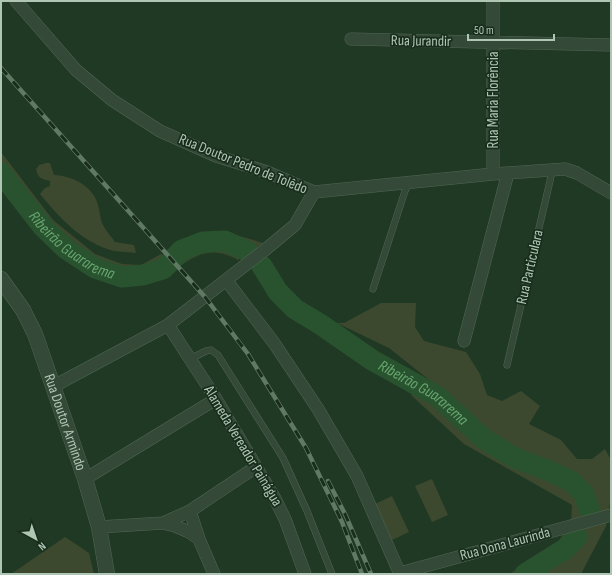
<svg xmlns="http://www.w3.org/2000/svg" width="612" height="575" font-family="'Sofia Sans Condensed',sans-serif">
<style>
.green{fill:#3d492e}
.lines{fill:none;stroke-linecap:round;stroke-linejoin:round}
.river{stroke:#29532f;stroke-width:21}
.service-casing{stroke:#516755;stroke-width:7}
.minor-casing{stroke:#516755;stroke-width:13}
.tertiary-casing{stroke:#516755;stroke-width:16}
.service{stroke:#344937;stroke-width:6}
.minor{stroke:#344937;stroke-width:12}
.tertiary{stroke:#344937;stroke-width:15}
.rail-casing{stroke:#5f7963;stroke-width:4.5}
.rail{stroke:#192d1d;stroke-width:3;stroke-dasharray:9;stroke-linecap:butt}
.labels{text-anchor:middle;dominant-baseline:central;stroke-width:3.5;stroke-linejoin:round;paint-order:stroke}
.street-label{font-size:15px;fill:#aec6b3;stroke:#192d1d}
.water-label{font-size:16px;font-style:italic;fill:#66a66f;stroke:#192d1d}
</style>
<rect width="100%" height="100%" fill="#203924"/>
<path class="green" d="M1,152L53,220L95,254L122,264L141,265L161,254L175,270L151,279L118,283L102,277L78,266L57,251L38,233L1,186Z
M46,163H50L54,175C73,176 93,186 98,205C100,211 100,218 102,223C105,230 111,236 115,242L134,245L136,253C129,252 121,252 114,251C82,243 60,218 40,194L45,188L50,186V181C41,179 38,178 36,169L39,165Z
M210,232C229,233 245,237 263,243L238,260C218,248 201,251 183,264L169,249L187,239Z
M381,303H416L415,327L424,341L466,352L480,374L487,395L502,401L521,391L540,406L529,424L561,440L577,459H592L605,449L611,460V497L606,526L581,574H509L554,548L571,523L572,505L464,444L411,395L428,379L389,348L337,323H344Z
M432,479L448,515L432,522L415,486Z
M392,496L409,532L392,540L375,504Z
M65,537L89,553L94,574H11Z"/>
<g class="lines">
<g class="river">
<path id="s1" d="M1,173L43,227L66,249L95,268L122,277L143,275L163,269L182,250L203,242L225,241L247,251"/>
<path id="s2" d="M262,266L278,292L295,309L320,324L372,360L437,396L484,439L515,458L547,470L571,481L584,494L589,509"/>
<path d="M525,574L565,549L577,537"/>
</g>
<defs>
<path id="service" d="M373,289L405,191L410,182
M190,359L206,351L211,350L218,355L283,458L307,511L332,574
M507,365L550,181L552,170"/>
<path id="minor" d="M16,1L76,70L112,100L160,131L216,156L267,172L314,192L493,174L565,169L577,173L611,193
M351,39L611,45
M493,174V1
M226,280L274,343L318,409L357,476L400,574
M168,325L216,399L274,497L285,519L305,574
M464,341L508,173
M54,386L168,325L266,249L295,225L314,192
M85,479L216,399
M190,511L199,539L214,574
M163,523L190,511L256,467
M99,527L163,523L175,526L189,532L199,539
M400,573L611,515"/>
<g id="tertiary">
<path id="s3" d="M1,279L23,310L35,334L85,479L99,527L107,574"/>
</g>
</defs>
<use href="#service" class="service-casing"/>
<use href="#minor" class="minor-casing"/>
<use href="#tertiary" class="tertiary-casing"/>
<use href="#service" class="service"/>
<use href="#minor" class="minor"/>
<use href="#tertiary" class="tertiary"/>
<defs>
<path id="rail" d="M1,68L205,297L248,354L306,448L342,522L362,574
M328,481L345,514L371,574"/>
</defs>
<use href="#rail" class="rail-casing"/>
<use href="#rail" class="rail"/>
</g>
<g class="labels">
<g class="street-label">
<text transform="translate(421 41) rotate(1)">Rua Jurandir</text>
<text transform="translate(493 100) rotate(-90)">Rua Maria Florência</text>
<text transform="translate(243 164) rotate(22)">Rua Doutor Pedro de Tolêdo</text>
<text transform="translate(530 267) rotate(-77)">Rua Particulara</text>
<text stroke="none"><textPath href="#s3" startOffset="158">Rua Doutor Armindo</textPath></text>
<text transform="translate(243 446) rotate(59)">Alameda Vereador Painágua</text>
<text transform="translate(505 544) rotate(-15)">Rua Dona Laurinda</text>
</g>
<g class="water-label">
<text stroke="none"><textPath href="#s1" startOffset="103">Ribeirão Guararema</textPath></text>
<text stroke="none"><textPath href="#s2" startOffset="208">Ribeirão Guararema</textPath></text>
</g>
</g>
<rect width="612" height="575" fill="none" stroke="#aec6b3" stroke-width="4"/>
<g transform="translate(36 539) rotate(140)" stroke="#192d1d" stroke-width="3" paint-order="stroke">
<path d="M0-3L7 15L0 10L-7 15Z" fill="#aec6b3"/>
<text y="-6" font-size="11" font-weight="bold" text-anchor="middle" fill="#aec6b3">N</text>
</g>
<path d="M468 34v6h86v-6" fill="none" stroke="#aec6b3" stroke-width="2"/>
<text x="474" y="34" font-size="12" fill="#aec6b3" stroke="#192d1d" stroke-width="3" paint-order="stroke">50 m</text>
</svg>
